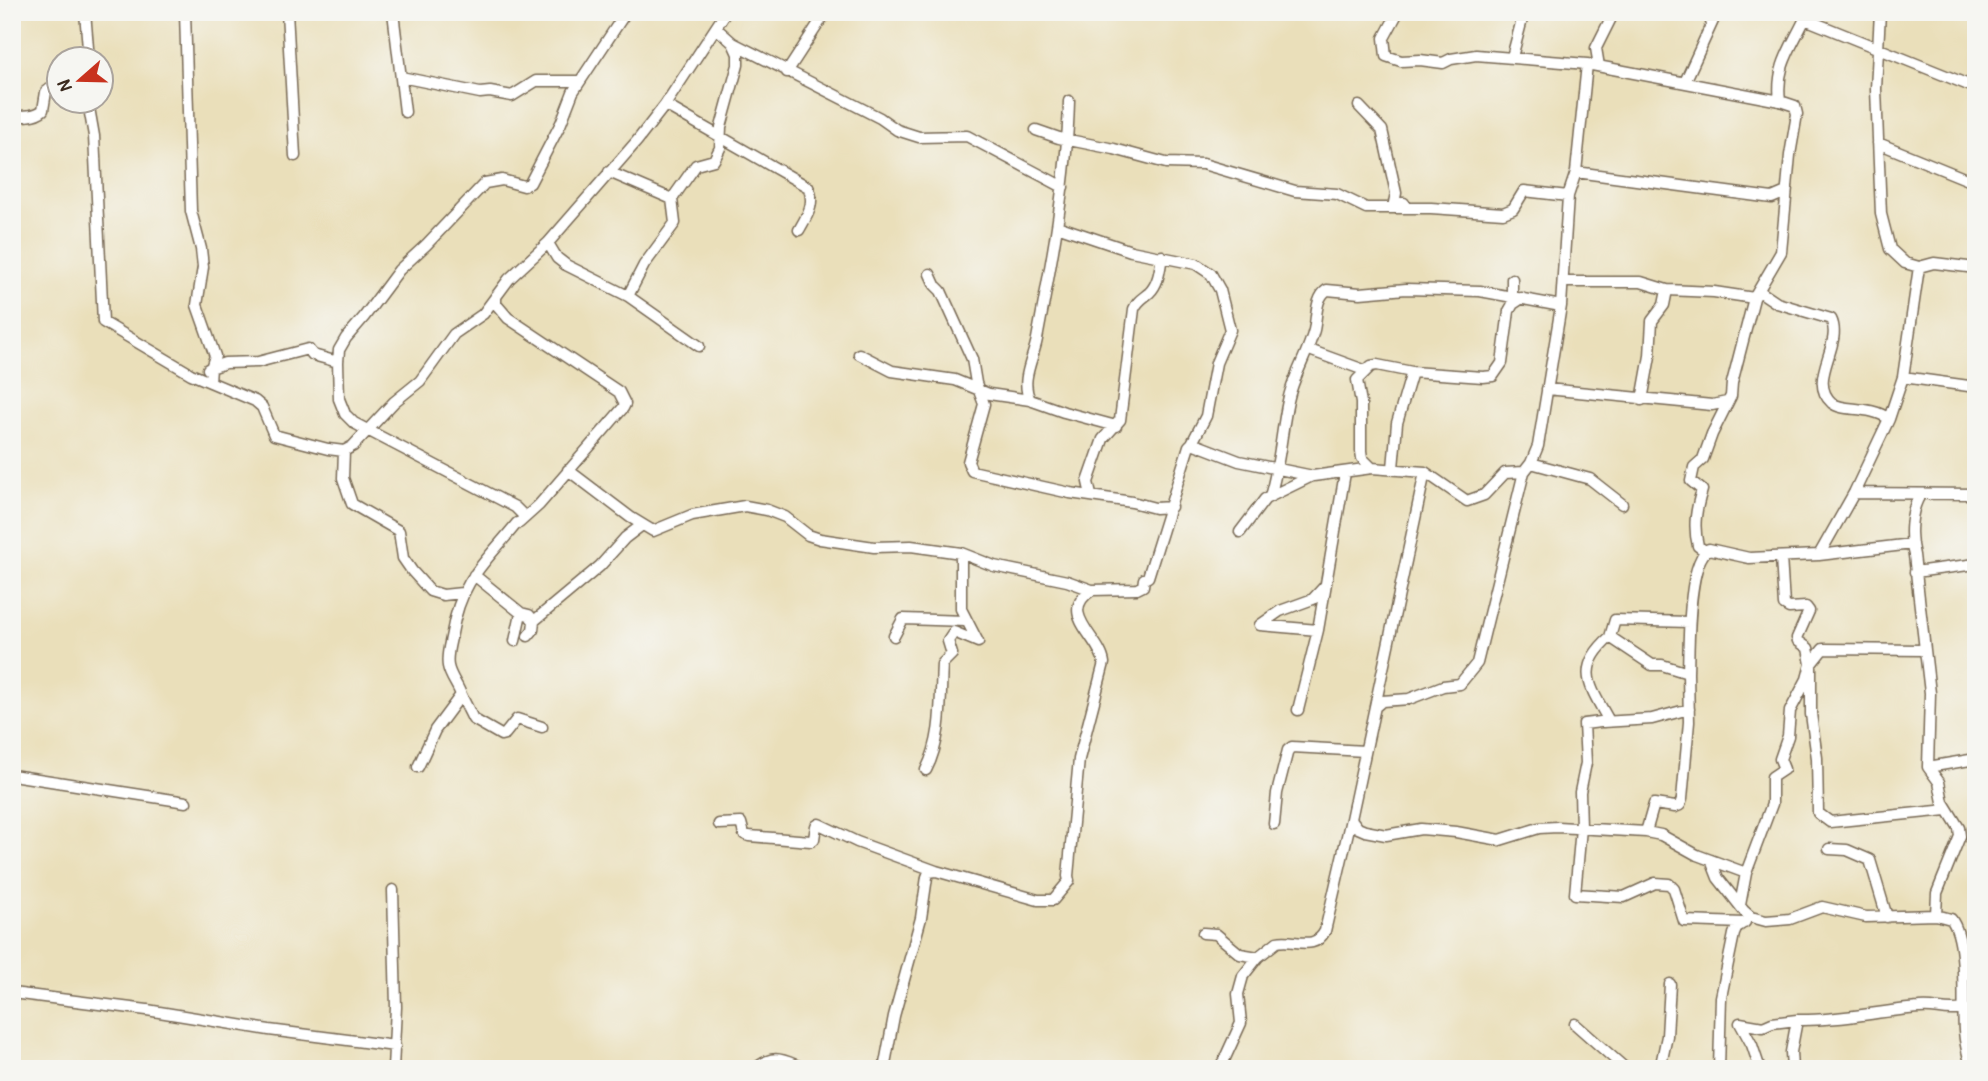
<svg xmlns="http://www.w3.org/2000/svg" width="1988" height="1081" font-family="'Patrick Hand',sans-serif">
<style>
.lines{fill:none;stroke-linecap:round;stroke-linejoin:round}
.minor-casing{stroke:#786955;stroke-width:13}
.minor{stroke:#fff;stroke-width:10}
</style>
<rect width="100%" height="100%" fill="#f6f6f2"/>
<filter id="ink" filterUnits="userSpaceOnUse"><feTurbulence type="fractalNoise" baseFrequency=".0143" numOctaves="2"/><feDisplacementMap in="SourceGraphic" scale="14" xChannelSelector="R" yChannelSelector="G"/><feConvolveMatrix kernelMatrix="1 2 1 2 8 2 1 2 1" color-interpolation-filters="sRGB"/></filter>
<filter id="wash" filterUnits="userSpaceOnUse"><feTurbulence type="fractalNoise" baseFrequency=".00686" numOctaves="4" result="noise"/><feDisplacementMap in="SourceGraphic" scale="28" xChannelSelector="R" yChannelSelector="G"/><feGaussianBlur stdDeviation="1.57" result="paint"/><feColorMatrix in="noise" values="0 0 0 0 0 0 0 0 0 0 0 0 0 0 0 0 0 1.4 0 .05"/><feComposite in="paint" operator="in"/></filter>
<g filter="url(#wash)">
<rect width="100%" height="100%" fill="#eadfba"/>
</g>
<g filter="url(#ink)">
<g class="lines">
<defs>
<path id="minor" d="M85,12L89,60
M185,12L191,211L201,249L203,267L197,305L215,356L211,368L210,382
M287,12L295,156
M393,12L405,112
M1395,12L1397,14L1384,38L1386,56L1401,61L1420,60L1443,63L1451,59L1476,55L1587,64
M1880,12L1876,89L1881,214L1890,249L1905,263L1919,267L1934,263L1976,268
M1805,19L1976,88
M733,43L880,118L897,130L919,137L967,136L1063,187
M1512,57L1524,12
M1599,66L1596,48L1614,12
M787,72L826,12
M401,77L480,93L490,92L512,96L536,81H580
M1685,82L1717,12
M88,102L94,136L103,322L191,374L255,401L262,407L274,435L328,449L344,451L353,446L394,402L420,381L454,334L483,314L509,279L548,243L637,141L665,105L726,12
M665,105L808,187C816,203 807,216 799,230
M1359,106L1382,130L1396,193L1394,203H1404
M12,115C22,117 36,116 43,110L46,92L60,81
M1036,130L1059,138L1114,149L1166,163L1203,164L1295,191L1337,194L1366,208H1431L1503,213L1513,209L1524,191L1568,196
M1878,143L1976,183
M609,172L672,199
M1576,172L1772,198L1786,192
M1057,226L1131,251L1196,264L1211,274L1220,290L1230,330L1216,363L1206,416L1192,443
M548,243L557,258L566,265L628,296L699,346
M930,274L935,285L941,291L972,359L976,383L984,404L968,462L972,471L1070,493L1132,502L1155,508L1171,507
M1512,279V300
M1564,282H1641L1667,290L1714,292L1754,298
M1759,291L1777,303L1831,319C1844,345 1806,380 1832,403C1843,412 1870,405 1889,419
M628,296L644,265L675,223L672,199L696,165L714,160L720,148L721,127L738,65V54L733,43L716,28
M1312,351L1364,370
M859,354L892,371L955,380L989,394L1030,400L1064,412L1116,426
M208,369L225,363L258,362L308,349L313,355L338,362
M1903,377L1976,387
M1547,389L1712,405L1727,402
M1030,400C1020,380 1033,360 1037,339C1052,260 1067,181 1069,101
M1642,400L1650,356L1652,321L1664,305L1667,290
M344,451L343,478L352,504L399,531L403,558L412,571L430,591L443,595L462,593
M1531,463L1590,479L1622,504
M1372,468L1362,458L1361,451V403L1357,380L1371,366L1377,365L1412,372L1483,377L1493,376L1502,363L1509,311L1513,304L1522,298
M1393,468L1397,423L1412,372
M568,470L630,517L653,531L692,515L745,506L767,510L785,517L808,535L820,539L874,547L911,546L961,553L994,566L1067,581L1092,590L1137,589L1143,586L1144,579L1148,577L1189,446L1192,443L1239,461L1313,476L1372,468L1425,472
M1854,493L1976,494
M1091,495L1088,482L1103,439L1120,420L1134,309C1138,300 1142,299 1149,293C1159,284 1160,268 1162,256
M1920,495C1910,511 1909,537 1914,555L1930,693L1928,767L1939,782L1943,802L1959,828L1960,836L1937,893L1936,915
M1270,496C1280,464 1281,433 1288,401C1293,376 1308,354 1314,330C1317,317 1315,298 1327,290L1360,293L1406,289L1480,291L1561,306
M525,517L515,507L354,423L345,414L339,399L338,362L339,350L346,338L364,317L399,270L426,245L485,183L502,180L524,186L530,183L561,123L573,92L626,12
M1240,532L1265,499L1312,476
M1705,551L1698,546C1693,526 1696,509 1702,490L1691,481L1694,467L1703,459L1712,434L1731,396L1732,383L1754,298L1781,252L1790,155L1797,114L1795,106L1780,101
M1819,555L1912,544
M1915,572L1976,564
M474,575L521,613L529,615L534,621
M1318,630L1260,625L1280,611L1313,599L1325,586
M528,636L533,630L534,621L600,566L625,538L642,525
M894,636L903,619L966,621
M1610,637L1615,620L1689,622
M515,641L521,613
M1924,650L1823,649L1811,664V714L1817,758L1818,813L1830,822L1947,810
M461,695L473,719L501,735L505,734L517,719L542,727
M1375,707L1382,701L1409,699L1443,686L1460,684L1477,663L1524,472
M1298,710L1318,630L1345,473
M1603,722L1652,719L1689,709
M418,767L435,730L461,695C458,685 450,677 448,666C446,655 450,644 452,633C461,579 485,563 517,523H519L539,505L623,408L625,404L619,392L508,318L496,304V296
M1928,767L1976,759
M926,770C943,737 940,700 942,664L952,654L948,641L954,632L978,642L961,609V553
M12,775L186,802
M1351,819L1358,828L1365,831L1386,835L1421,829L1456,832L1500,840L1539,828L1557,827L1646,832L1661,835L1697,855L1746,873
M719,824L741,823L744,834L749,836L811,841L814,839L816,826L819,824L857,842L936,871L1038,900H1053L1069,881L1068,876L1079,759L1104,663C1101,638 1056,613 1092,590
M1274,824L1277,793L1288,750L1292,747L1365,751
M1646,832L1654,804L1675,807L1680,805L1682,799L1689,722L1688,673
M1829,849L1847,850L1870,860L1887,917
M1711,860L1718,878L1744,911L1751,917L1766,921L1790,919L1822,907L1866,917L1936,915L1951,919C1968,941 1962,1003 1964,1031C1965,1044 1968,1056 1972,1069
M1740,905L1746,873L1772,804V777L1784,769L1780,759L1788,736L1790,711L1807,679L1811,664L1808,648L1798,641L1797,638L1809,611L1806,607L1789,608L1784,605L1781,557
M1744,923L1684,921L1674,889L1669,884L1655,883L1624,897L1575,894L1581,828L1580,792L1586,763L1584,724L1609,721C1590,686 1574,669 1610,637L1652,665H1662L1688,673C1689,649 1687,561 1709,549L1749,558L1819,555L1854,493L1889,419L1903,377L1919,267
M1203,933L1216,934L1240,954L1258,957
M12,993L147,1010L269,1030L395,1046
M1575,1024L1626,1069
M393,1069L396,1007L393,890
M755,1069C775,1052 784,1061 806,1069
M884,1069L894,1016L921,918L927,877L929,872L936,871
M1220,1069L1241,1023L1238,994L1243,976L1258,957L1277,942C1295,938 1314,952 1325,931L1351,819L1425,472L1467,501L1484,495L1505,473L1524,472L1531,463L1538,446L1561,306L1568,196L1576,172L1587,64L1780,101C1775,63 1794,45 1808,12
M1660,1069L1667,1036L1670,984
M1719,1069L1721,997L1734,934L1737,927L1745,922
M1760,1069L1752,1045L1740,1023L1763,1027L1772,1023L1797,1020
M1792,1069L1791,1052L1797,1020C1839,1021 1878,1011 1920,1008C1936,1006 1945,1013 1963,1009"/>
</defs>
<use href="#minor" class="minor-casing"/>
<use href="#minor" class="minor"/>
</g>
</g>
<rect width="1988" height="1081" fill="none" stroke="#f6f6f2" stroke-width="42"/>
<g transform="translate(80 80) rotate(250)"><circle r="33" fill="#f6f6f2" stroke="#aba49d" stroke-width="2"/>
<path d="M0-5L12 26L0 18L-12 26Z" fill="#c8321e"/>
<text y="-10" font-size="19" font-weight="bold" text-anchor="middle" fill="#3b2a1e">N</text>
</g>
</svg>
